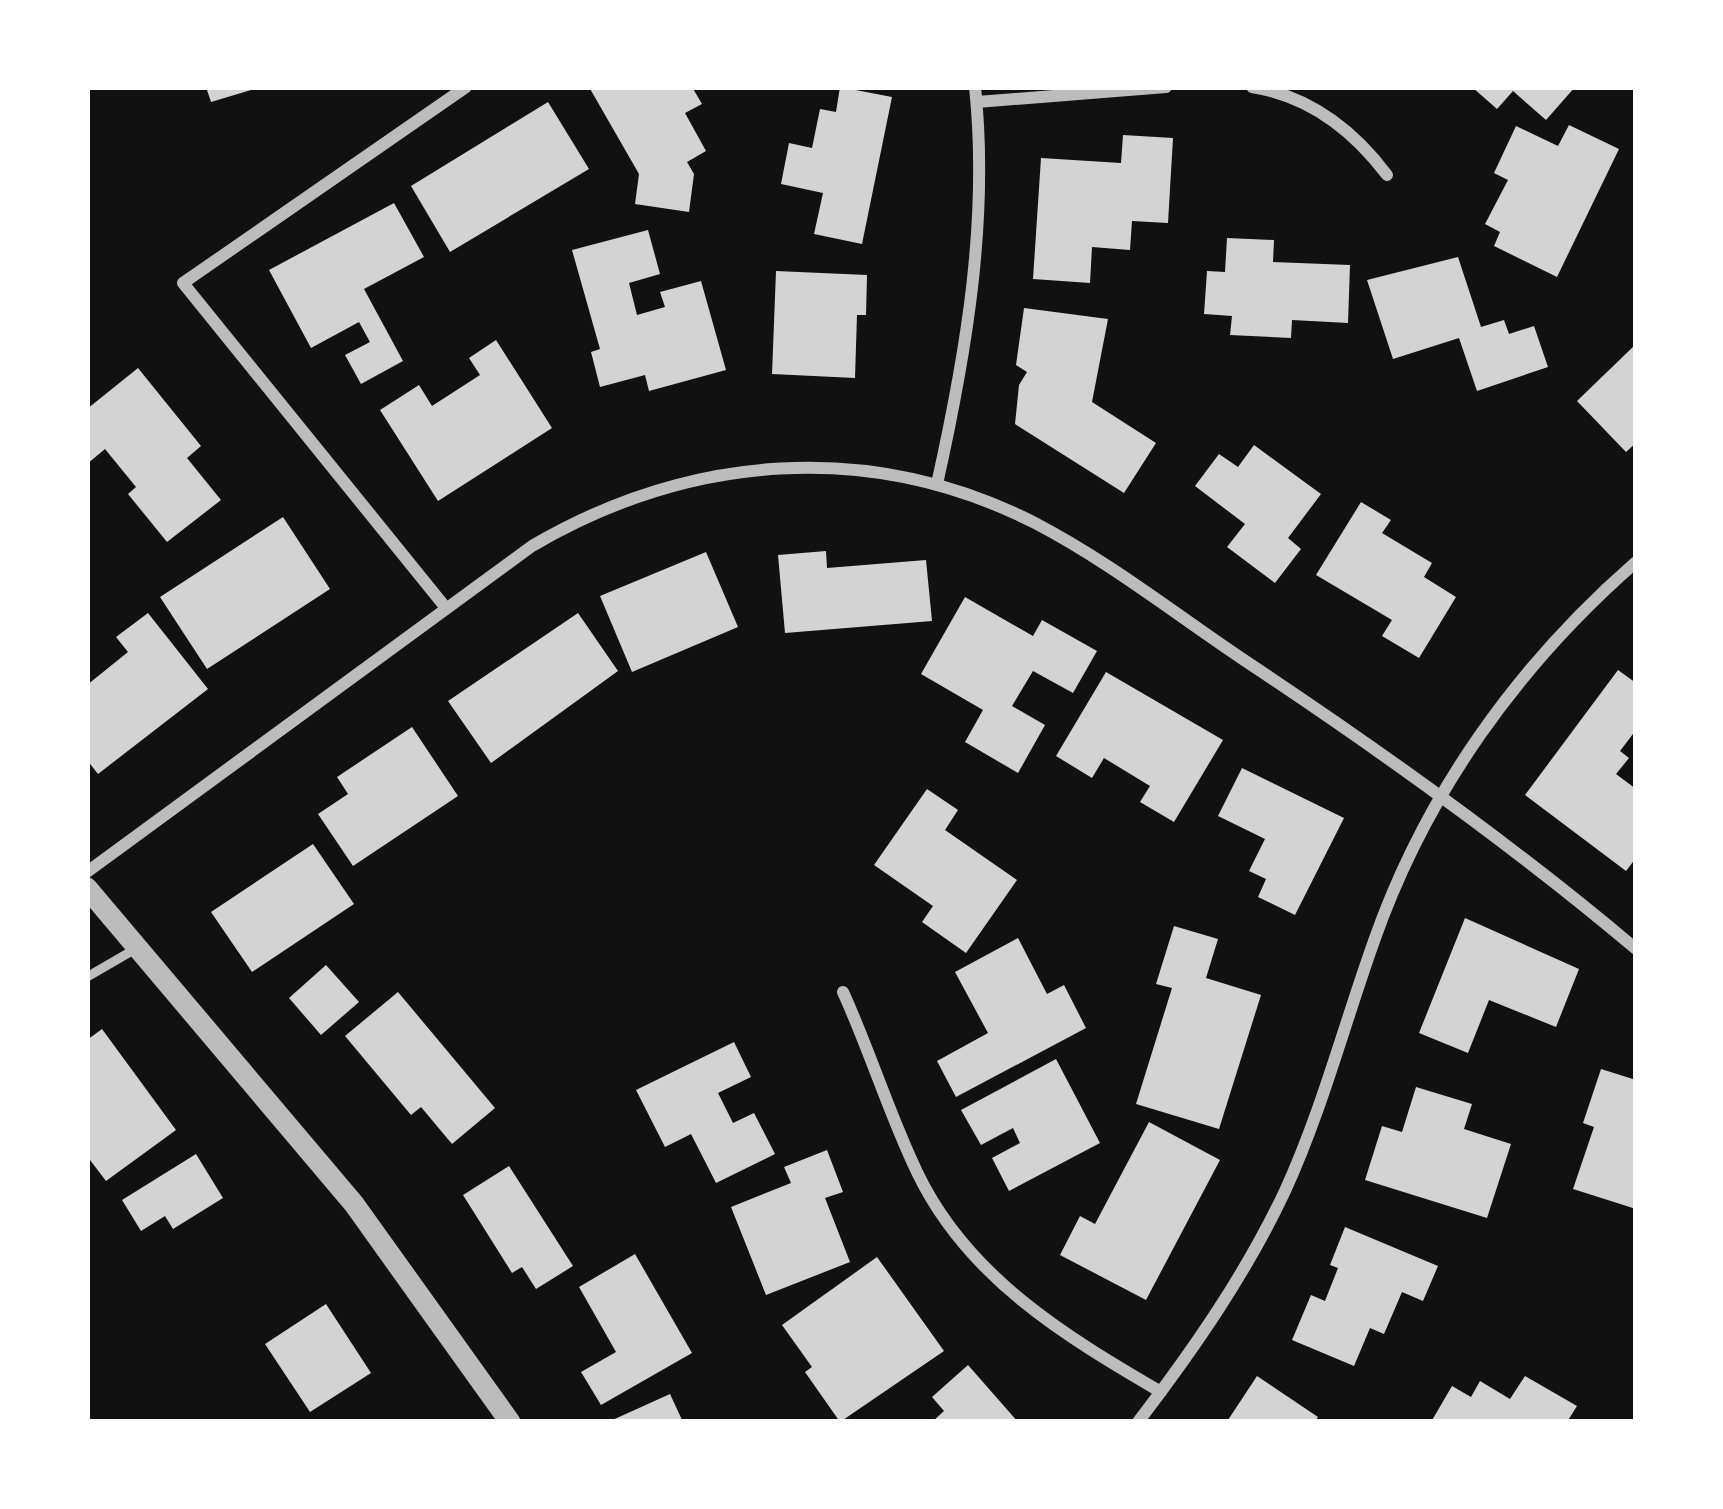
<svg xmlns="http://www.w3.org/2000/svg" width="1723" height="1509" font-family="'DM Sans',sans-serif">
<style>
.building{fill:#d3d3d3}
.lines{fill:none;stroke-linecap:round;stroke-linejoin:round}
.service{stroke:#bcbcbc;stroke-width:9}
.minor{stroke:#bcbcbc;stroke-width:12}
.tertiary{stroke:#bcbcbc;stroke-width:21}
</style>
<rect width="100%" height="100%" fill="#111"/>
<path class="building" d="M206,87H258V88L211,102Z
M589,87H692L702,104L685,113L706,151L687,162L694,174L689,212L635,204L639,174Z
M840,87L892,97L862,244L814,234L823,193L781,184L789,143L812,148L820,109L836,112Z
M1472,87H1575L1546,120L1513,91L1497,109Z
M548,102L589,169L450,252L411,186Z
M1569,125L1619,149L1557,277L1494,246L1500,232L1485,224L1508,180L1494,173L1516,126L1558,146Z
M1123,135L1173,138L1168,223L1132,221L1130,250L1092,247L1090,283L1033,279L1041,158L1121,163Z
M394,203L424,257L364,289L403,361L361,384L345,355L370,342L359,322L311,348L269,270Z
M648,230L660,274L629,283L637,315L665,307L660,292L701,281L726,370L649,391L645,375L600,387L591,352L600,349L572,250Z
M1227,238L1274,240L1273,262L1350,265L1348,323L1292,320L1291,338L1230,335L1232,316L1204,314L1207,271L1225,272Z
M1458,257L1481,327L1504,320L1509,334L1534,326L1548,367L1477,391L1459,338L1393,359L1367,280Z
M776,271L867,275L866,315H857L855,378L772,374Z
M1024,308L1108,319L1092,402L1156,443L1124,493L1015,424L1019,385L1027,372L1016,365Z
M496,340L552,428L438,501L380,410L419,385L432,406L480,375L469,358Z
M1636,344V443L1626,452L1577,401Z
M138,368L201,446L187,458L221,500L167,542L128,494L136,487L105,449L87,464V409Z
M1254,445L1321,494L1288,538L1301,549L1275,583L1227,547L1245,524L1195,486L1219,454L1238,467Z
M1361,502L1391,520L1382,533L1432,563L1424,577L1456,597L1419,658L1382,636L1392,620L1316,575Z
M283,517L330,589L207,669L160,597Z
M826,551L827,568L926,560L932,621L785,633L778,555Z
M706,552L738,627L632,672L600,596Z
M965,597L1033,636L1042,620L1097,651L1073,693L1033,671L1012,706L1045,725L1018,773L965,742L983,710L921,674Z
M148,613L208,689L98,774L87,760V685L128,652L116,637Z
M578,613L618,671L491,763L448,701Z
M1618,670L1636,683V730L1620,751L1629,758L1616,774L1636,789V858L1626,871L1525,795Z
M1106,672L1223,740L1174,822L1140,802L1150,786L1104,758L1092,778L1056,756Z
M412,727L458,796L353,866L318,814L348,794L337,777Z
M1242,768L1344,818L1295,915L1258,897L1266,879L1249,871L1265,839L1218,816Z
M927,789L958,810L945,830L1017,880L966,953L922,922L933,906L874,865Z
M313,844L354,904L252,972L211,912Z
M1465,918L1579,969L1556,1027L1489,1000L1468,1053L1419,1033Z
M1174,926L1218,939L1206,978L1261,995L1219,1129L1136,1104L1172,988L1156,984Z
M1018,938L1047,994L1064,985L1086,1028L956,1097L937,1061L988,1033L955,972Z
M326,965L359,1002L321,1035L289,998Z
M398,992L495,1108L452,1144L421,1107L411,1115L345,1036Z
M102,1029L176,1130L106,1181L87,1156V1040Z
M734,1042L751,1077L718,1093L733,1123L754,1113L775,1154L716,1183L691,1134L665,1147L636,1090Z
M1056,1059L1100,1143L1009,1191L992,1158L1020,1143L1013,1128L981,1145L961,1110Z
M1601,1069L1636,1080V1209L1573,1189L1594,1127L1583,1123Z
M1416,1087L1472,1104L1464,1129L1511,1144L1487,1218L1365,1180L1382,1126L1402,1132Z
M1149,1122L1220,1160L1146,1300L1060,1255L1080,1216L1095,1224Z
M827,1150L843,1192L825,1198L850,1262L766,1295L731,1207L791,1183L784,1167Z
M196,1154L223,1198L173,1229L165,1216L141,1231L122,1200Z
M509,1166L573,1266L536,1289L522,1267L512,1273L463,1195Z
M1345,1227L1438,1266L1423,1301L1402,1292L1384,1334L1370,1328L1354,1366L1292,1340L1311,1295L1325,1301L1338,1268L1330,1265Z
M635,1254L692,1353L601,1405L581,1372L616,1352L579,1287Z
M877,1257L944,1351L840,1422L805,1372L812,1367L782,1325Z
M326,1304L371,1373L310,1412L265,1344Z
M968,1365L1018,1422H932L944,1411L932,1397Z
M1257,1376L1318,1417L1315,1422L1228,1420Z
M1525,1376L1577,1406L1567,1422H1431L1452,1386L1471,1397L1480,1381L1510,1399Z
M670,1394L683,1422H608Z"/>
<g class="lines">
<path class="service" d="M87,977L137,948"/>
<path class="minor" d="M1252,87C1308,96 1353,130 1387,175
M977,102L1166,87
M937,484C966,354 989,220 975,87
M446,608L183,283L466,87
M87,872L532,546C689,454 870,439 1035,523C1112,563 1183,620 1256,668C1388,756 1514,846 1636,949
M843,992C870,1051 889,1114 917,1172C967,1277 1065,1336 1161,1392
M1138,1422C1193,1350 1246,1274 1285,1191C1322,1110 1344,1025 1374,941C1426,793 1518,665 1636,562"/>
<path class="tertiary" d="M87,888L354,1204L510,1422"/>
</g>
<rect width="1723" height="1509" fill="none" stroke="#ffffff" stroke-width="180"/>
</svg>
